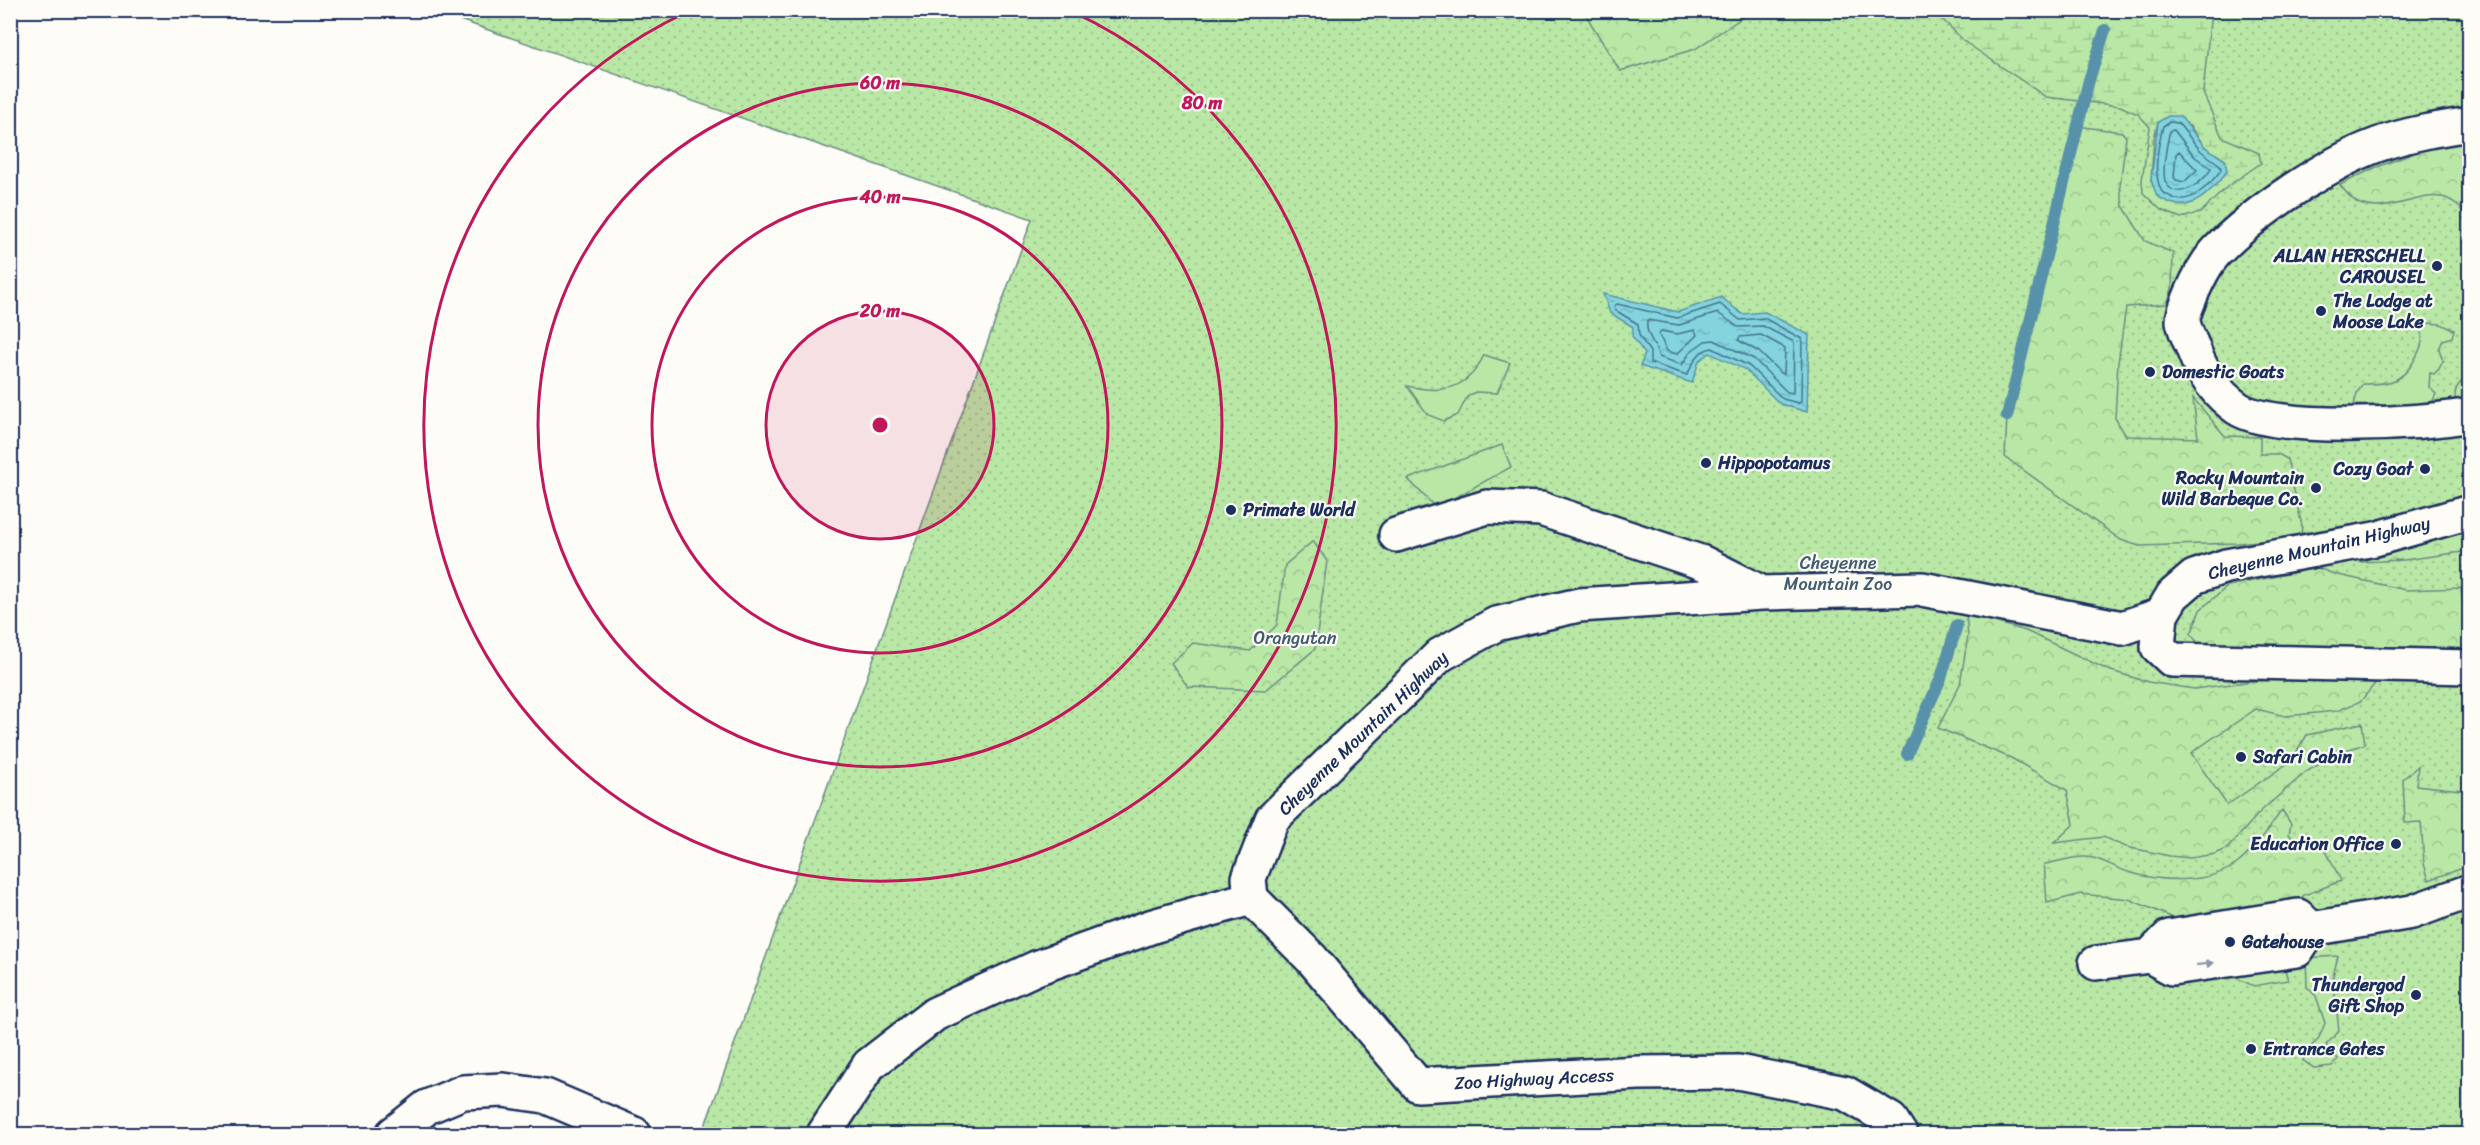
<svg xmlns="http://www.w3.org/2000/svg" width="2480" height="1145" font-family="Sriracha,sans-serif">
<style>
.grass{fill:url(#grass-dots);stroke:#6a8b82;stroke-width:1.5}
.forest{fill:url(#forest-crowns);stroke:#6a8b82;stroke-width:1.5}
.wetland{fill:url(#wetland-marsh);stroke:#6a8b82;stroke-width:1.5;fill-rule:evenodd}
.garden{fill:#b9e7a5;stroke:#6a8b82;stroke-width:1.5}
.water{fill:url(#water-ripples);stroke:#5992aa;stroke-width:1.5}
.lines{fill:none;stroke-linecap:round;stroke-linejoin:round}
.shore{stroke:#457191;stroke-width:1.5}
.stream{stroke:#5992aa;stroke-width:12}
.minor-casing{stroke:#1b2f5e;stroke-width:38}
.minor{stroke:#fdfcf7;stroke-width:33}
.oneway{fill:#8c96aa}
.ring{fill:none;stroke:#c2185b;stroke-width:3}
.poi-dot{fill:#1b2f5e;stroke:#fdfcf7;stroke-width:2}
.labels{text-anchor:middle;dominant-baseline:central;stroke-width:4.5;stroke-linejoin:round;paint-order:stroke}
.poi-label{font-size:18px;font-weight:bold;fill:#1b2f5e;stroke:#fdfcf7;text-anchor:start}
.street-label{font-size:18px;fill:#1b2f5e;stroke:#fdfcf7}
.park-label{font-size:18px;fill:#425d70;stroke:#fdfcf7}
.centre{fill:#c2185b;stroke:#fdfcf7;stroke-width:3}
.ring-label{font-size:18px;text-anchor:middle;font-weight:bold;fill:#c2185b;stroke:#fdfcf7;stroke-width:4.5;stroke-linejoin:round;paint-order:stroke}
</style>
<defs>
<pattern id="grass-dots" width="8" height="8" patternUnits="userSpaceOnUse" patternTransform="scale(1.5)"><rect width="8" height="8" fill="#b9e7a5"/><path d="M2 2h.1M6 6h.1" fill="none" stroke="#9ec690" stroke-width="1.8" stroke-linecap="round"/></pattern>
<pattern id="forest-crowns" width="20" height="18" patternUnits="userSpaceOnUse" patternTransform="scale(1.5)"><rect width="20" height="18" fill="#b9e7a5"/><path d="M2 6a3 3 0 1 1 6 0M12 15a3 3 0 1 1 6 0" fill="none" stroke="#9ec690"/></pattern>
<pattern id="wetland-marsh" width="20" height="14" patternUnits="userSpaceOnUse" patternTransform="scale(1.5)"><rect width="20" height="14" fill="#b9e7a5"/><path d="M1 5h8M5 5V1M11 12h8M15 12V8" fill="none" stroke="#9ec690"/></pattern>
<pattern id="water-ripples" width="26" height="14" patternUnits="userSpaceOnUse" patternTransform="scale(1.5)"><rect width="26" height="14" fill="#83d4dd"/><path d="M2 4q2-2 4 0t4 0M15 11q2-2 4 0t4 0" fill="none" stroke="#71b6c0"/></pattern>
</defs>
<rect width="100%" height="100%" fill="#fdfcf7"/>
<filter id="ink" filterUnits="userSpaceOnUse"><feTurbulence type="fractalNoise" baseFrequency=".0167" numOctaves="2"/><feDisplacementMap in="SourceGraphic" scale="12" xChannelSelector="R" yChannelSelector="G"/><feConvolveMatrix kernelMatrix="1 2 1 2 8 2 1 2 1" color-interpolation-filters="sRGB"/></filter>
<g filter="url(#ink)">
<path class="grass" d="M434,11H2469V1134H702L1032,219Z"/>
<path class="forest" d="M1586,11V10L1752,11L1695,49L1620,71L1587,17Z
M2077,126L2122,132L2126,137L2120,186L2123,206L2145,241L2173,253L2172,289L2167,304L2126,307L2118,363L2115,418L2126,436L2198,438L2193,398L2225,436L2260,437V454H2278L2287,459L2302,526L2301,537L2238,543L2139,546L2121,540L2005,457L2007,416Z
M2469,140V222C2444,168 2399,219 2360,204C2352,201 2345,191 2340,185L2374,168L2420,151Z
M2469,527V551L2404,560L2359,562Z
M1313,541L1327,561L1315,649L1266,690L1188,687L1171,663L1193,643L1250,651L1277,625L1285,565Z
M2318,568L2334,574L2406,590L2461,588L2463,607L2469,606V649L2397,647L2213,651L2200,646L2191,634L2200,610L2228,586Z
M1966,614L2026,631L2108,670L2148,682L2194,689L2254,681L2381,676L2361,701L2337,711L2285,716L2256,709L2191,753L2227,805L2291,761L2307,735L2362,723L2365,744L2340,752L2306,772L2261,811L2227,849L2215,854L2190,858L2170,856L2126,847L2103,837L2054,843L2074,824L2067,790L2011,758L1938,728L1960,684L1968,636Z
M2418,766L2416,785L2469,791V866L2429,880L2424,864L2421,822L2405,823L2403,779Z
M2282,810L2291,824L2289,834L2298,845H2318L2326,850L2341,881L2304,895L2298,903L2178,920L2129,899L2081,894L2047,903L2044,864C2059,862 2078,854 2093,858C2105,861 2116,868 2128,872C2161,882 2208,885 2238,863C2256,849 2269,828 2282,810Z"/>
<path class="wetland" d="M1934,11H2211L2203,93L2222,137L2259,153L2261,163L2228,186L2200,213L2181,218L2161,210L2143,193L2142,180L2150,127L2138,114L2120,106L2046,97L1965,42ZM2158,122L2190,126L2205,147L2225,160L2151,180L2154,138Z"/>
<path class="garden" d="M2426,323L2441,324L2454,330L2452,337L2443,340L2439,349L2443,361L2439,369L2434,374L2430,373L2429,387L2436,394L2431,405L2383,407L2354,405L2357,393L2363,384C2384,384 2400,384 2412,364C2416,357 2420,351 2422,343C2423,336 2420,331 2422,324Z
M1484,355L1510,363L1497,393L1475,392L1467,397L1458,415L1444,421L1428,415L1407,386C1443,394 1468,390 1484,355Z
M2469,375V401L2456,402C2454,393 2455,389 2461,382L2467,383Z
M1502,445L1511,467L1436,508L1408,479Z
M2338,956L2333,976L2339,1031L2326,1045L2338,1059L2332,1066L2314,1068L2303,1061L2306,1051L2318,1040L2325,1023L2316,996L2307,987L2306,958Z
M2283,963L2288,980L2254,986L2227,974Z"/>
<path class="water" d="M2168,116H2180L2205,147L2225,160L2227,171C2216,186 2195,211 2174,204C2168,203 2162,199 2157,196L2151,180L2158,122Z
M1603,294L1678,312L1721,297L1742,314L1765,312L1809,335L1807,412L1780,404L1746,370L1710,353L1699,361L1692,383L1640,366L1645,354L1632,336L1633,327L1610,313Z"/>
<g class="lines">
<path class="shore" d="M2170,122L2178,123L2201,151L2220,165L2221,170C2212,182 2193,203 2176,199C2172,198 2166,194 2162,192C2152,174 2158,146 2163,126Z
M2174,130L2195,157L2211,168C2206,181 2177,203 2166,183C2161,174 2167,142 2170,131Z
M2179,151L2197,170L2184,182L2176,180L2174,177L2176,154Z
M1617,304L1677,318L1720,304L1740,320L1764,318L1802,339L1801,402L1798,403L1783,399L1749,366L1712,348C1696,351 1694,363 1687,375L1650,363V352L1639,335L1638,324L1615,310L1614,306Z
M1718,313L1738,327L1763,326L1794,342L1793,393L1787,392L1754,359L1714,340L1705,341L1691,351L1682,365L1659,357C1656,342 1645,337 1647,320L1679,325Z
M1695,330L1697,335L1677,354L1667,351L1659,335L1661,331L1677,334Z
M1761,335L1785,348L1784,374L1781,373L1759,352L1738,340L1740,337Z"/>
<path class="stream" d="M2007,416L2089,80L2105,30
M1907,754L1941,678L1957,625"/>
<defs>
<path id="minor" d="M2470,124C2438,129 2407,134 2377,145C2326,164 2254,212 2216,252C2205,264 2197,281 2191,295C2188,303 2183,313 2183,321C2184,330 2191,342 2194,351C2202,373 2217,394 2237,408C2274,433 2424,424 2470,415
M1396,535L1487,507L1541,509L1703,563L1762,593
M2161,615L2158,647L2172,660L2470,667
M1251,898L1249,878L1272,819L1440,655L1496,624L1579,605L1762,593L1922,589L2122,628L2161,615L2173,595L2194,577L2226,566L2375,539L2470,512
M1251,898L1312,959L1418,1085L1639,1073L1738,1072L1845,1093L1891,1120L1900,1134
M2311,929L2412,912L2470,891
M2150,956L2169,937L2298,916L2311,929
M2096,963L2150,956L2172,968L2297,950L2311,929
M393,1134L427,1107L463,1092L503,1090L545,1096L634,1134
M824,1134L869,1065L935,1014L1036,968L1153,926L1251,898"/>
</defs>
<use href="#minor" class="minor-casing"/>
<use href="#minor" class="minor"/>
</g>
<defs><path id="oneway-solid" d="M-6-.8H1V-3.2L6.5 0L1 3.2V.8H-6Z" transform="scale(1.5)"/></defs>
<use class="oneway" href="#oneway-solid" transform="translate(2205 964) rotate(-7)"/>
</g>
<circle cx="880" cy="425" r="114" fill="#c2185b" fill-opacity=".12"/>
<g class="ring">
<circle cx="880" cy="425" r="114"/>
<circle cx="880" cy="425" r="228"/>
<circle cx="880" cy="425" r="342"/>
<path d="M1073 12A456 456 0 1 1 687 12"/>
</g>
<g class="poi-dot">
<circle cx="2437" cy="266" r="6"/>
<circle cx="2321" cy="311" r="6"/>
<circle cx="2150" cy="372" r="6"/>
<circle cx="1706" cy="463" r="6"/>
<circle cx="2425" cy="469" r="6"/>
<circle cx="2316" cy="488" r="6"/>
<circle cx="1231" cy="510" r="6"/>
<circle cx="2241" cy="757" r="6"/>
<circle cx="2396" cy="844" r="6"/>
<circle cx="2230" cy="942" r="6"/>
<circle cx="2416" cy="995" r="6"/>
<circle cx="2251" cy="1049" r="6"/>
</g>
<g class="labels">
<g class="poi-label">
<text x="2425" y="256" text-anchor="end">ALLAN HERSCHELL<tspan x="2425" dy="21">CAROUSEL</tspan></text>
<text x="2333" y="301">The Lodge at<tspan x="2333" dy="21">Moose Lake</tspan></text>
<text x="2162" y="372">Domestic Goats</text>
<text x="1718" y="463">Hippopotamus</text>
<text x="2413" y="469" text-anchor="end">Cozy Goat</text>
<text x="2304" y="478" text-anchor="end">Rocky Mountain<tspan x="2304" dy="21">Wild Barbeque Co.</tspan></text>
<text x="1243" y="510">Primate World</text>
<text x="2253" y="757">Safari Cabin</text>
<text x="2384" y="844" text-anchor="end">Education Office</text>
<text x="2242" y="942">Gatehouse</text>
<text x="2404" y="985" text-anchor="end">Thundergod<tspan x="2404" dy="21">Gift Shop</tspan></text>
<text x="2263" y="1049">Entrance Gates</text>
</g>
<g class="street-label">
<text transform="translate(2319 548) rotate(-13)">Cheyenne Mountain Highway</text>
<text transform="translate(1363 733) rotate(-44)">Cheyenne Mountain Highway</text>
<text transform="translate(1534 1079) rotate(-3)">Zoo Highway Access</text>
</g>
<g class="park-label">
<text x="1838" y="563">Cheyenne<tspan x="1838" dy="21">Mountain Zoo</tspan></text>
<text x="1295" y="638">Orangutan</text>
</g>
</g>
<circle cx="880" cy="425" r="9" class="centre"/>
<g class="ring-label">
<text x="880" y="89">60 m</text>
<text x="1202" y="109">80 m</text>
<text x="880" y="203">40 m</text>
<text x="880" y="317">20 m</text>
</g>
<rect width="2480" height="1145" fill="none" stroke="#fdfcf7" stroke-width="36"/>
<rect x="18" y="18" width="2444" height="1109" fill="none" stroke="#1b2f5e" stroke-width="2" filter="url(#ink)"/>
</svg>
